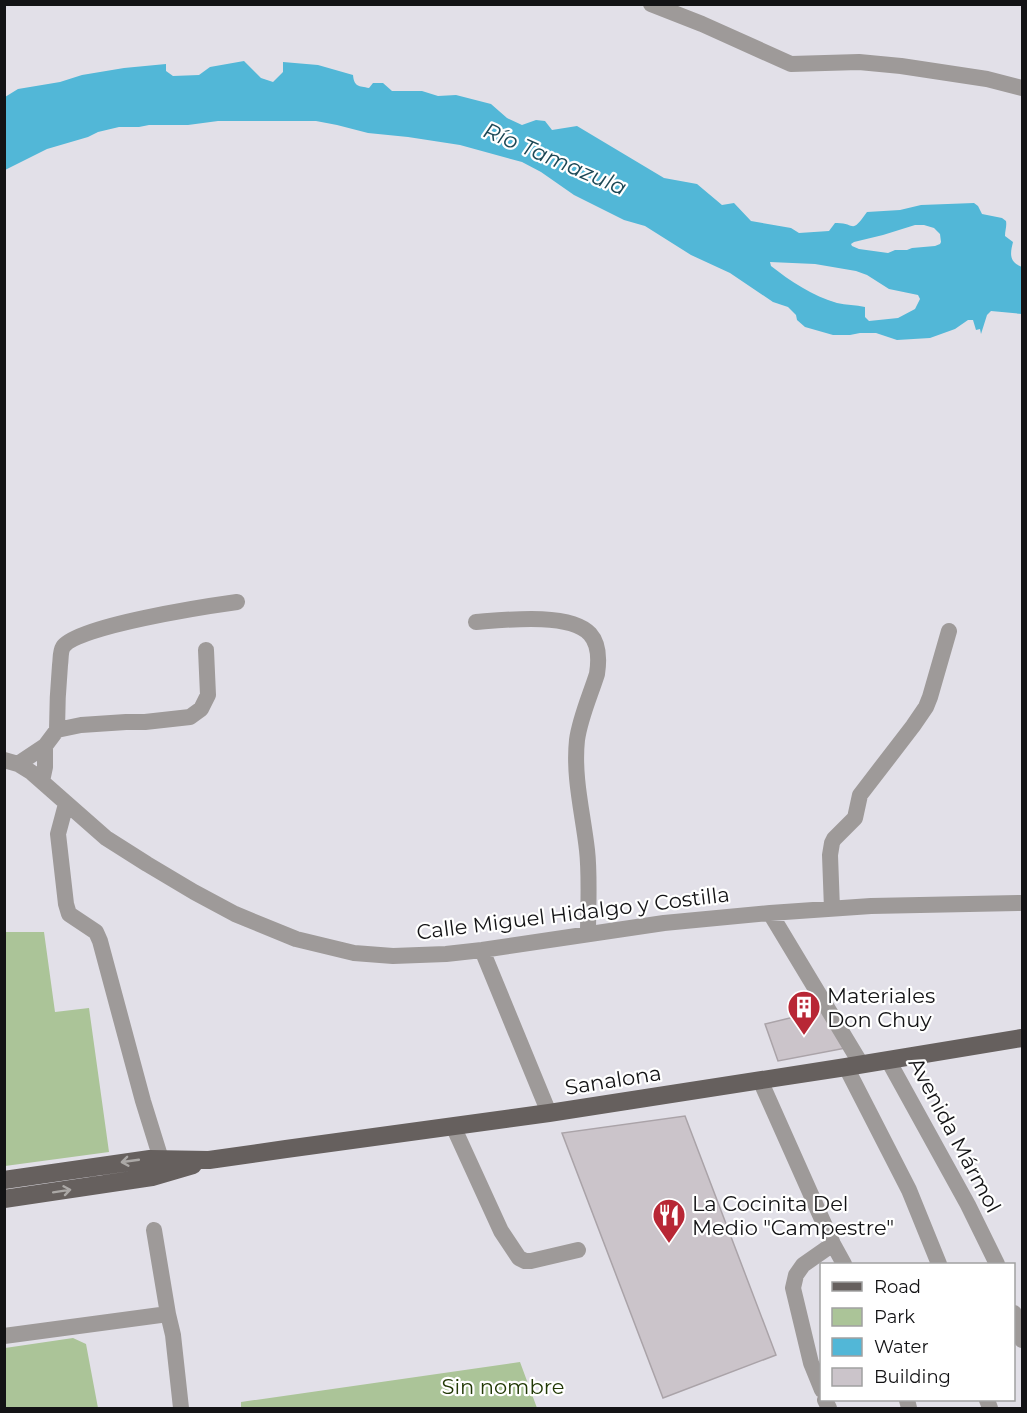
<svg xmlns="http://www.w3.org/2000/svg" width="1027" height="1413" font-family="Montserrat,sans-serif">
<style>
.green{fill:#abc498}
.water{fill:#52b7d7;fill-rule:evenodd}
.building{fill:#cbc4ca;stroke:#aaa3a8;stroke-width:1.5}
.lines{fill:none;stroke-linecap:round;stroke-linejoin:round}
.minor{stroke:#9e9a99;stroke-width:16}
.major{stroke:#66605e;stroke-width:18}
.oneway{stroke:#aba8a6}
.labels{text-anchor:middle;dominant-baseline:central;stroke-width:4.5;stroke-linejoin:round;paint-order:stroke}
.street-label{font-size:21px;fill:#131315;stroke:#fff}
.poi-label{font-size:21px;fill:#131315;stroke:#fff;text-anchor:start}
.park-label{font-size:21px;fill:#223906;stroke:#fff}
.water-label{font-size:22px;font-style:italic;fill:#1c4856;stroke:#fff}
</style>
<rect width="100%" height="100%" fill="#e2e0e8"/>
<path class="green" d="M5,932H44L55,1012L89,1008L109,1152L5,1166Z
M73,1338L86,1344L98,1408H5V1348Z
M520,1362L537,1408H241V1402Z"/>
<path class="water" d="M244,61L261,78L273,82L283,72V62L318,65L353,75C354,87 359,86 369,88L373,83H383L392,91H422L438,96L456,95L491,104L507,118L522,125L536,120L545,121L552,130L577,126L664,178L697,184L722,205L734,203L751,221L791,228L799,233L829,231L835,223C856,222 850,236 867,212L900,210L921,205L974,203L978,206L982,214L1002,218L1006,221C1007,226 1005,230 1005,236L1013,242C1010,254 1009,262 1022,267V314L991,311L987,315L981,334L980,329L976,330L973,320H968L955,329L930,338L897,340L876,333H860L850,335H833L805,327L797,320L796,315L788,307L773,302L730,273L691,255L645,226L624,220L574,195L541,172L522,162L460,145L408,137L368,133L337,125L316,121H218L188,125H149L139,127H119L98,132L88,137L47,149L5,170V97L18,89L60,82L82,75L124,68L166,64V71L173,76L199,75L210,67ZM915,225H924L934,228L940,234L941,242L940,244L935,246L912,248L907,250H895L888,253L859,249L852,246L851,244L854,242L883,235ZM770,262L815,264L856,271L867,275L889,289L918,295L920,299L915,309L898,318L869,321L865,317V307C856,305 846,305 837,303C813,296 790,281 771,266Z"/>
<path class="building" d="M823,1010L846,1048L778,1061L765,1024Z
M685,1116L776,1355L663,1398L562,1133Z"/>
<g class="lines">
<path class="minor" d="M651,4L702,24L791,64L859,62L901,66L987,79L1022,88
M476,622C503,620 570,612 590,634C599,644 599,661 597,674C590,696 580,718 577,740C573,777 583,814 587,850C590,876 588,908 588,934
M57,730C57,708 58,687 60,665C61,659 60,652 63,647C76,626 208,606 237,602
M4,760L18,764L31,772L106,838L147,864L194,892L235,914L296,939L354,953L393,956L446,954L482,950L664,923L770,913L871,906L1022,903
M18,764L45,746L57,730L81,725L126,722H145L190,717L201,709L208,695L206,650
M42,781L45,767V746
M66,804L58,834L66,904L69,914L96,932L100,941L143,1101L161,1159
M832,909L830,855L832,843L834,839L855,818L860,795L913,726L926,707L930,697L949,631
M770,913L861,1064
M482,950L549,1113
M888,1060L968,1205L997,1264
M846,1067L909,1190L939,1264
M760,1080L833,1244L844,1264
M453,1126L501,1231L519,1258L525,1261H531L578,1250
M154,1230L168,1314L173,1335L181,1408
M1014,1313L1022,1340
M4,1336L168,1314
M822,1390L811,1363L793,1288L796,1275L803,1265L833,1244
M825,1400L829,1408
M907,1400L909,1408
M987,1400L990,1408"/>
<path class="major" d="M4,1180L150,1159L209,1160L286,1149L549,1113L846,1067L1022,1038
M4,1199L152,1177L193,1165"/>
</g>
<defs><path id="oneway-shaft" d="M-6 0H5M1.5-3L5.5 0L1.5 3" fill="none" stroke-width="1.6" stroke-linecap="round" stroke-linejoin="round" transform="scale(1.5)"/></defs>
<g class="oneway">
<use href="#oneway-shaft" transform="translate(130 1161) rotate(172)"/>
<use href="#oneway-shaft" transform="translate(62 1191) rotate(-9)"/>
</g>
<defs>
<symbol id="building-pin" viewBox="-11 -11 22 30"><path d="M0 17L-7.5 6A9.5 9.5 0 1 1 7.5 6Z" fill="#b82735" stroke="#fff"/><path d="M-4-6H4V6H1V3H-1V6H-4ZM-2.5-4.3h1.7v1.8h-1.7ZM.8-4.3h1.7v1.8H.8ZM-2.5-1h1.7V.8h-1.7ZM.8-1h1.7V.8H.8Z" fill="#fff"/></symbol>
<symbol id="restaurant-pin" viewBox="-11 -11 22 30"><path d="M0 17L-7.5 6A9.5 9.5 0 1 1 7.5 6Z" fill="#b82735" stroke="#fff"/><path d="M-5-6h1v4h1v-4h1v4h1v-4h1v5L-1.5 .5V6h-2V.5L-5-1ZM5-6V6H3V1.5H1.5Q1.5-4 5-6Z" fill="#fff"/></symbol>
</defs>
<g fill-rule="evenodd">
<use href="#building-pin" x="785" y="988" width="38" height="52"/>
<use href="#restaurant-pin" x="650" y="1196" width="38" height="52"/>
</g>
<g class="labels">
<g class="street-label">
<text transform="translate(573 913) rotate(-7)">Calle Miguel Hidalgo y Costilla</text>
<text transform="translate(613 1080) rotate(-9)">Sanalona</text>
<text transform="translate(955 1135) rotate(62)">Avenida Mármol</text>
</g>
<g class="poi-label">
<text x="827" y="995">Materiales<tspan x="827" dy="24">Don Chuy</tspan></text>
<text x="692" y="1203">La Cocinita Del<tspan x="692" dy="24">Medio "Campestre"</tspan></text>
</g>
<g class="park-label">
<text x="503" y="1386">Sin nombre</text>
</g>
<g class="water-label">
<text transform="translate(555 159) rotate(23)">Río Tamazula</text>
</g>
</g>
<rect width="1027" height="1413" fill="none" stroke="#131315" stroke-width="12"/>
<rect x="820" y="1263" width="195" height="138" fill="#ffffff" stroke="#a1a1a1" stroke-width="1.5"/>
<rect x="832" y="1282" width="30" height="9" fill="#66605e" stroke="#a1a1a1" stroke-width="1.5"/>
<text x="874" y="1293" font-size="18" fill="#131315">Road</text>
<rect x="832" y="1308" width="30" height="18" fill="#abc498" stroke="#a1a1a1" stroke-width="1.5"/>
<text x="874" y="1323" font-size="18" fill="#131315">Park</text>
<rect x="832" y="1338" width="30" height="18" fill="#52b7d7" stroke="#a1a1a1" stroke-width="1.5"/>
<text x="874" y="1353" font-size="18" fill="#131315">Water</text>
<rect x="832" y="1368" width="30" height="18" fill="#cbc4ca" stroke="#a1a1a1" stroke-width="1.5"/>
<text x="874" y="1383" font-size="18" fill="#131315">Building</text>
</svg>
